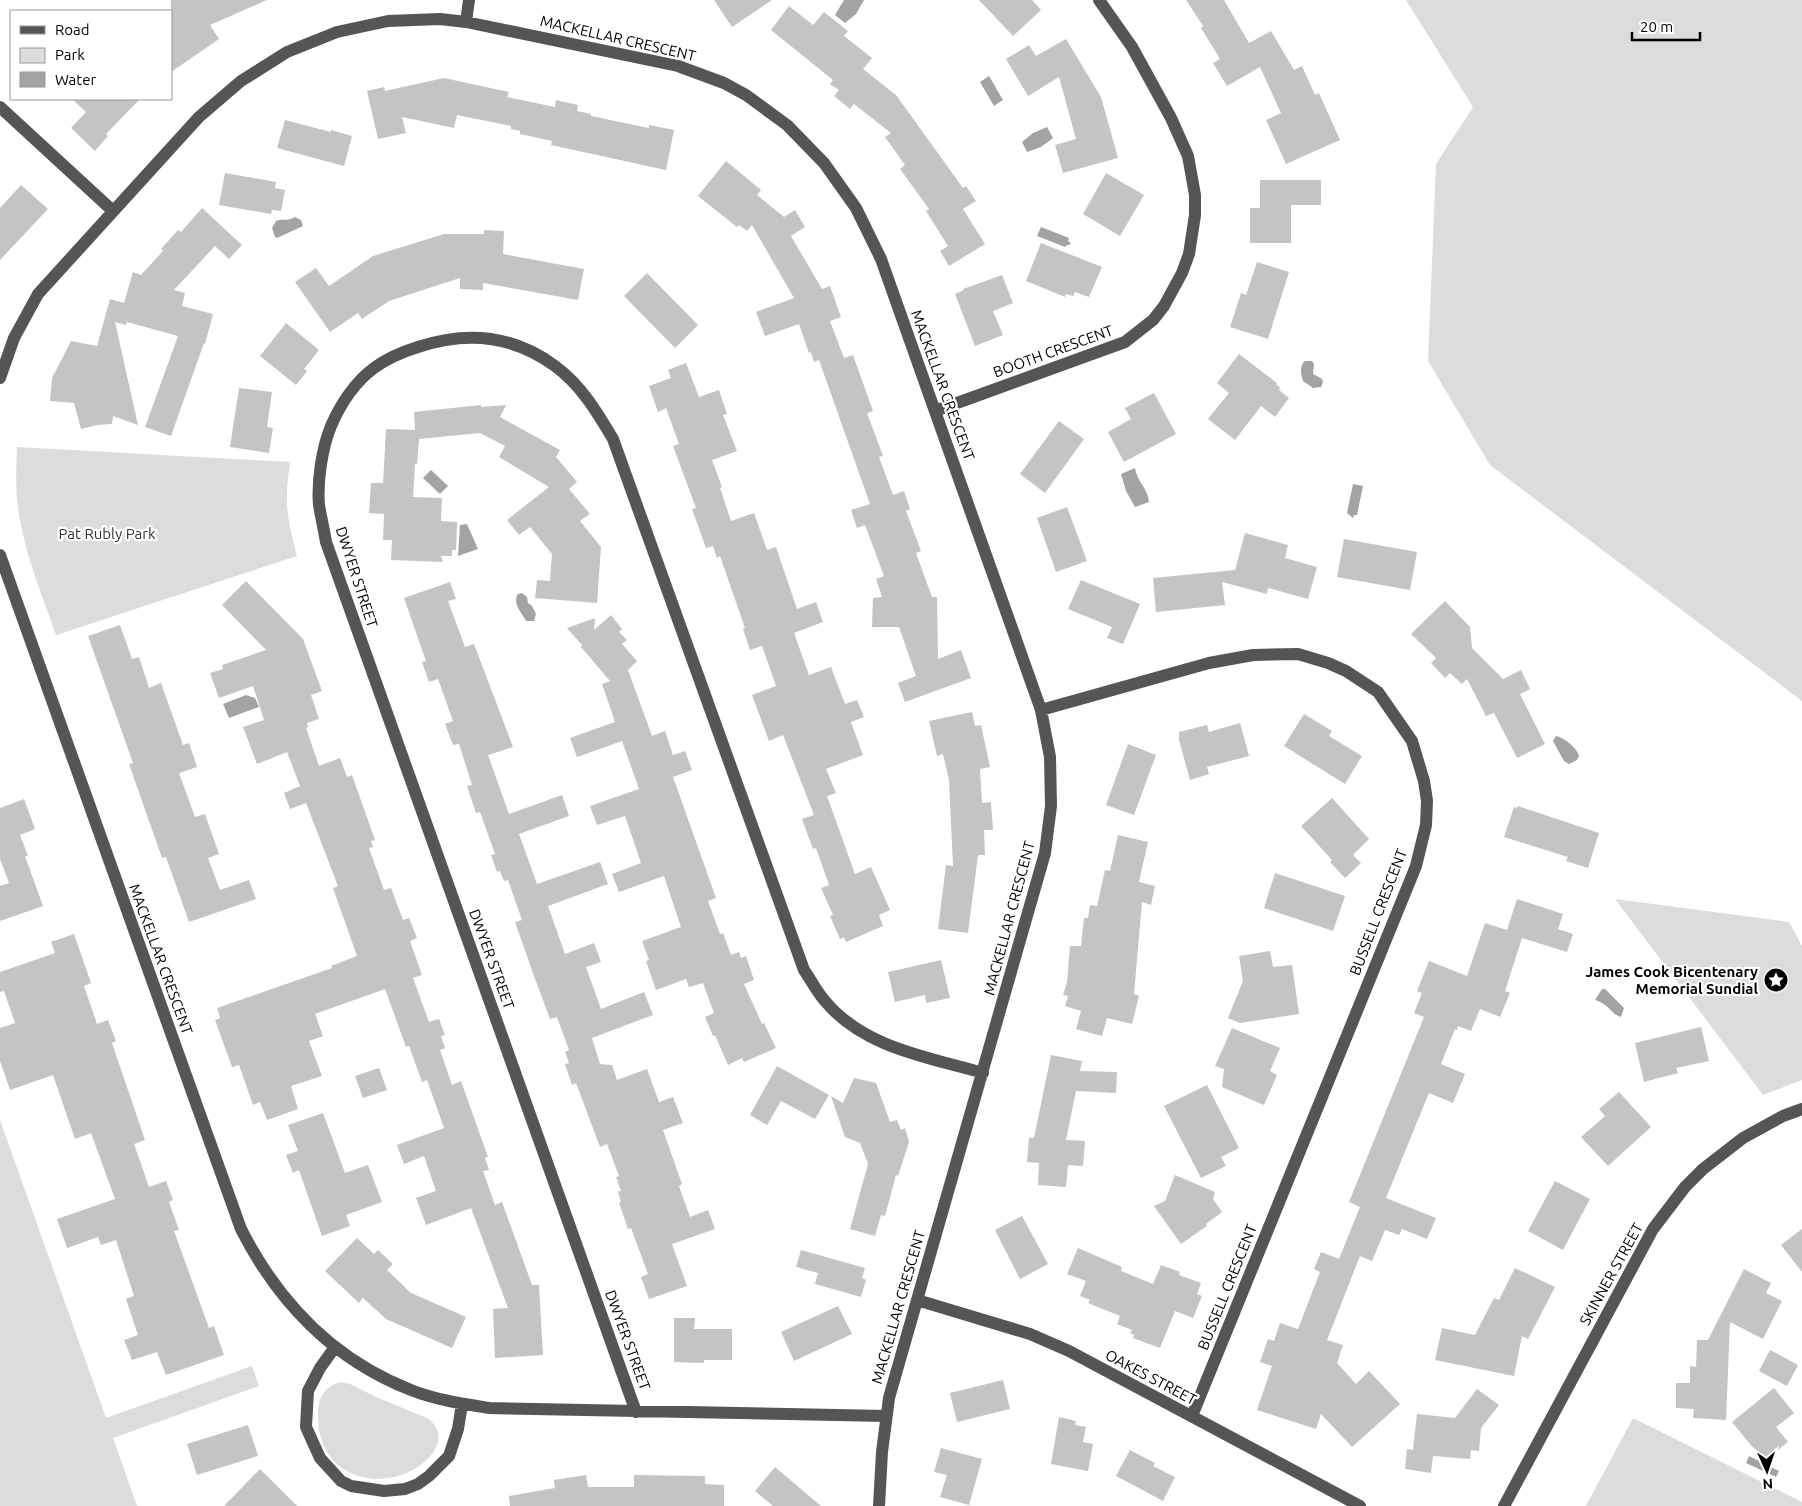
<svg xmlns="http://www.w3.org/2000/svg" width="1802" height="1506" font-family="Ubuntu,sans-serif">
<style>
.green{fill:#dcdcdc}
.water{fill:#a3a3a3}
.building{fill:#c4c4c4}
.lines{fill:none;stroke-linecap:round;stroke-linejoin:round}
.minor{stroke:#555;stroke-width:12}
.labels{text-anchor:middle;dominant-baseline:central;stroke-width:4.5;stroke-linejoin:round;paint-order:stroke}
.street-label{font-size:15px;fill:#000;stroke:#fff}
.park-label{font-size:15px;fill:#333;stroke:#fff}
.poi-label{font-size:15px;font-weight:bold;fill:#000;stroke:#fff;text-anchor:end}
</style>
<rect width="100%" height="100%" fill="#fff"/>
<path class="green" d="M1406,0H1802V701L1490,465L1428,361L1436,164L1473,107Z
M17,447L290,462C289,472 287,483 287,494C286,515 292,536 297,556L56,635C43,597 27,560 20,520C15,496 16,471 17,447Z
M1615,899L1789,922L1802,946V1080L1763,1095Z
M0,1120L106,1418L252,1366L259,1386L113,1438L137,1506H0Z
M341,1382L350,1384L376,1397L427,1418C468,1446 390,1506 338,1465C324,1453 318,1435 318,1417C317,1400 324,1386 341,1382Z
M1633,1418L1802,1502V1506H1586Z"/>
<path class="water" d="M844,0H864L856,14L845,23L835,15Z
M989,76L1003,100L994,106L980,82Z
M1047,127L1053,138L1041,147L1027,152L1022,142L1033,133Z
M295,217L301,220L303,226L277,238L275,237L272,228L276,221C283,218 286,222 295,217Z
M1041,227L1069,238L1068,241L1071,243L1069,245H1067L1065,247L1037,236Z
M1305,361H1312L1314,364L1313,374L1322,379L1323,382L1321,387L1313,388L1303,381C1301,374 1299,366 1305,361Z
M1135,468C1138,484 1147,486 1149,502L1135,507L1126,491L1121,474Z
M431,470L448,486L440,494L423,478Z
M1353,484L1363,486L1357,515H1354L1353,518L1347,513Z
M467,524L478,549L458,556L460,525Z
M522,593L527,597L528,603L532,606L536,614L534,621H526C521,612 512,603 518,594Z
M246,695L255,698L259,707L229,718L223,704Z
M1556,736C1565,738 1577,748 1579,756L1577,760L1569,764L1564,761L1553,741Z
M1602,989H1605L1624,1008L1621,1017C1611,1014 1609,1004 1595,1000Z
M1749,1456L1779,1471L1776,1477L1746,1463Z"/>
<path class="building" d="M171,0H267L210,25L219,39L171,72Z
M714,0H772L732,27Z
M979,0H1032L1041,10L1013,36Z
M1186,0H1224L1249,43L1271,31L1294,70L1302,66L1315,95L1319,93L1340,140L1286,164L1266,120L1281,113L1260,67L1227,86L1213,63L1220,59L1201,28L1203,26Z
M789,6L813,25L824,12L848,31L844,36L872,58L863,69L896,95L963,188L966,186L976,201L963,209L985,244L949,266L940,251L948,246L926,211L929,209L900,169L905,165L885,137L891,133L854,104L850,109L834,96L839,90L830,84L833,80L771,30Z
M1066,39L1101,97L1118,158L1063,173L1055,145L1076,139L1059,77L1028,96L1006,59L1029,45L1036,56Z
M444,78L509,92L507,97L555,107L556,100L578,105L577,111L591,114V116L649,128V125L674,130L666,170L551,145L552,141L520,134V131L511,129V126L457,115L454,128L402,117L406,133L378,139L367,91L384,87L385,91Z
M72,99H140L106,134L108,136L95,151L71,128L86,112Z
M285,120L331,132V130L352,136L344,166L277,148Z
M726,161L761,190L757,195L784,217L795,210L805,227L791,236L822,289L830,286L841,317L830,321L844,358L853,355L873,411L867,413L883,456L879,457L893,495L904,491L910,509L906,511L921,551L916,553L932,597H937L938,659L961,650L971,678L905,702L898,683L916,676L899,627H872L873,598L882,597L876,579L884,576L865,525L857,528L851,510L870,504L819,360L814,362L811,352L809,353L799,324L765,336L756,312L794,298L752,225L747,231L739,225L737,227L698,196Z
M225,173L276,182L275,188L285,190L281,211L272,210L271,214L219,205Z
M1106,173L1144,195L1120,236L1083,214Z
M1260,180H1321V205H1291V243H1250V208H1260Z
M21,185L48,209L0,260V208Z
M202,208L242,245L229,259L215,246L174,290L185,293L182,306L213,314L205,344L204,343L171,436L145,427L178,336L127,322L126,325L115,322L138,425L113,416L112,424L97,425L81,429L74,403L50,401L52,378L71,341L97,346L110,299L124,303L133,272L141,275L163,251L161,249L178,230L181,232Z
M484,230L504,231L503,254L584,269L578,300L483,283V290L460,289V278L389,301L362,319L358,313L330,332L295,282L316,268L329,286L373,256L444,234H484Z
M1041,243L1102,267L1089,297L1075,292L1073,296L1066,294L1065,297L1026,281Z
M1257,262L1289,272L1268,339L1230,327L1241,293L1246,295Z
M647,273L698,325L675,348L624,296Z
M1002,275L1013,303L993,311L1003,335L975,346L955,294L964,290L963,289Z
M286,323L319,350L304,369L307,371L296,385L260,356Z
M1239,354L1277,383L1276,384L1280,388L1279,390L1289,398L1275,417L1261,406L1235,440L1208,419L1229,393L1217,383Z
M686,363L699,397L719,390L727,414L723,415L737,451L712,460L722,487L720,488L731,521L754,513L767,550L776,547L797,609L816,602L823,622L794,633L809,675L831,667L845,704L857,700L864,717L851,722L863,755L826,769L836,793L827,796L855,874L871,867L890,910L879,915L883,926L846,942L844,937L840,939L830,916L833,915L821,888L829,885L816,848L813,849L802,819L814,815L783,735L769,741L752,695L776,686L762,646L750,650L743,629L745,628L720,556L717,558L713,546L706,548L692,509L696,508L673,446L679,444L666,408L658,412L649,386L671,378L668,370Z
M239,388L272,392L267,427L273,428L269,453L230,447Z
M1154,393L1176,434L1124,462L1108,432L1131,419L1125,408Z
M481,405V407L506,405L500,417L560,450L556,457L577,482L569,489L590,514L580,521L601,547L597,603L535,598L537,580L550,581L552,554L530,527L519,535L507,520L549,487L499,457L505,446L480,433L419,439L417,464H415L413,497L442,498L441,521L457,522L456,550H452V556H441L443,562L391,560L392,540H383L384,514L369,513L371,483H383L386,429L415,430L414,412Z
M1059,421L1084,439L1045,493L1020,474Z
M1067,507L1087,561L1056,572L1037,518Z
M1245,533L1288,545L1285,558L1317,567L1308,599L1268,588L1267,594L1222,582L1225,605L1156,612L1153,578L1235,570Z
M1344,539L1417,552L1410,590L1337,577Z
M1081,580L1140,604L1123,644L1107,638L1112,627L1068,609Z
M246,581L303,639L322,691L311,695L319,719L307,723L308,727L306,728L319,766L340,758L347,777L352,775L375,840L371,841L373,847L369,848L384,890L391,888L403,920L409,918L417,938L410,941L422,975L413,978L429,1022L439,1019L445,1035L441,1036L445,1048L440,1050L452,1085L461,1081L488,1157L485,1158L489,1170L483,1171L495,1205L502,1202L532,1285H539L543,1355L495,1358L493,1309L508,1308L471,1208L426,1225L416,1198L436,1191L424,1156L404,1164L397,1145L444,1128L427,1080L422,1082L409,1046L406,1047L385,989L315,1014L323,1036L309,1041L322,1076L291,1086L298,1109L267,1120L260,1102L253,1105L239,1065L232,1067L215,1020L220,1018L217,1008L332,968L331,966L357,956L333,888L338,886L306,803L290,809L284,793L300,786L287,752L257,764L243,727L264,720L253,686L219,698L210,673L223,669L222,665L266,650L222,605Z
M450,582L456,599L448,601L465,647L474,644L513,747L488,755L509,814L562,795L569,816L519,834L537,884L600,862L608,884L548,906L565,954L594,943L601,962L586,967L601,1009L644,992L653,1015L592,1038L600,1064L612,1065L617,1080L647,1069L659,1102L673,1097L683,1123L663,1130L682,1184L679,1186L690,1217L708,1210L715,1229L672,1244L687,1286L649,1299L641,1277L648,1274L631,1228L628,1229L619,1203L621,1202L618,1192L621,1191L616,1177L619,1176L607,1144L600,1147L576,1083L572,1085L565,1064L569,1063L565,1052L569,1050L557,1017L550,1019L534,976L515,922L522,920L508,880L504,881L500,871L497,872L491,855L495,854L480,812L476,813L467,786L472,785L459,744L453,745L445,724L453,721L438,679L429,682L422,662L426,661L404,598Z
M1445,601L1470,627L1472,648L1503,679L1521,670L1530,689L1520,694L1545,744L1517,758L1494,713L1486,716L1467,679L1462,684L1450,673L1445,678L1431,663L1436,658L1411,634Z
M611,615L622,629L619,632L627,640L622,644L637,661L628,670L652,736L665,731L673,755L685,751L692,770L673,777L716,898L708,901L720,934L723,933L731,955L739,952L741,958L746,956L754,980L744,984L762,1024L764,1023L776,1048L744,1062L742,1058L728,1065L715,1035L713,1036L705,1017L714,1013L703,983L689,987L686,979L656,990L646,961L649,960L642,941L681,927L664,876L619,892L612,874L641,863L625,816L597,825L590,806L639,789L622,741L577,757L570,738L615,722L602,684L610,681L581,647L582,645L567,628L595,618L594,630Z
M120,625L132,659L139,657L149,688L161,683L183,745L189,743L197,767L179,773L195,817L205,814L219,854L208,858L220,890L249,880L256,899L189,922L166,857L162,858L129,764L133,763L88,636Z
M972,712L975,726L981,725L990,767L980,769L982,803L991,802L993,830H984L985,855H978L968,933L938,929L946,865L953,866L949,780L943,754L937,756L929,721Z
M1304,714L1332,731L1329,736L1362,756L1345,784L1284,746Z
M1240,723L1249,756L1207,767L1209,774L1190,780L1179,740V732L1207,725L1209,732Z
M1128,744L1156,755L1134,815L1106,805Z
M1332,798L1369,839L1353,855L1361,863L1345,878L1330,862L1332,860L1301,826Z
M24,799L35,829L20,835L28,856H25L43,906L0,921V886L9,883L0,859V808Z
M1518,806L1599,833L1588,868L1566,861L1568,857L1504,837L1514,807L1517,808Z
M1118,835L1148,842L1139,882L1155,886L1151,905L1142,902L1134,994L1139,996L1132,1024L1107,1018L1102,1036L1076,1029L1081,1011L1065,1006L1068,996L1063,995L1067,982L1070,946H1081L1084,918H1088L1090,905L1097,906L1105,870L1110,871Z
M1275,873L1345,896L1333,931L1264,908Z
M1517,899L1563,914L1558,929L1573,934L1567,952L1522,938L1505,991L1510,993L1500,1017L1480,1009L1471,1031L1458,1026L1457,1030L1455,1029L1441,1064L1465,1074L1453,1103L1429,1093L1386,1198L1436,1218L1427,1239L1402,1229L1399,1235L1385,1230L1372,1261L1360,1256L1327,1340L1343,1345L1337,1363L1356,1384L1369,1371L1400,1404L1352,1447L1321,1414L1316,1429L1257,1410L1272,1366L1260,1362L1268,1339L1274,1341L1280,1323L1298,1329L1320,1272L1314,1269L1321,1252L1339,1259L1360,1207L1349,1202L1424,1017L1414,1013L1422,993L1417,991L1429,961L1467,976L1485,923L1507,930Z
M74,934L91,983L84,986L97,1024L108,1020L116,1041L112,1043L145,1140L134,1144L149,1187L166,1181L173,1200L169,1202L179,1230L174,1231L209,1328L214,1326L224,1355L166,1375L157,1352L132,1360L124,1340L138,1335L126,1299L134,1296L116,1240L101,1245L98,1237L67,1248L57,1219L115,1199L91,1133L75,1139L53,1075L10,1090L0,1061V1028L15,1023L4,991L0,992V972L55,953L51,942Z
M1270,951L1273,967L1292,965L1299,1014L1240,1023L1228,1018L1243,981L1239,956Z
M941,960L950,998L926,1003L925,995L895,1002L888,972Z
M1701,1027L1709,1061L1676,1068L1678,1073L1644,1082L1635,1043Z
M1232,1028L1280,1048L1270,1071L1277,1075L1264,1105L1222,1087L1224,1069L1215,1066Z
M1051,1055L1082,1061L1080,1071L1117,1072L1116,1093L1076,1091L1066,1140L1085,1141L1083,1166L1068,1165L1066,1187L1038,1185L1039,1163L1027,1162L1029,1138H1034Z
M777,1066L829,1095L815,1119L781,1101L767,1125L750,1115Z
M379,1068L387,1090L363,1098L355,1076Z
M854,1078L876,1083L890,1122L897,1120L901,1130L905,1128L909,1142L898,1176L896,1175L885,1216L881,1215L875,1236L850,1229L868,1164L860,1143L845,1137L831,1096L843,1103Z
M1207,1085L1239,1148L1221,1157L1226,1166L1201,1178L1164,1106Z
M1619,1092L1651,1127L1608,1166L1581,1137L1605,1116L1599,1109Z
M323,1113L345,1173L368,1165L382,1202L346,1215L350,1226L322,1236L299,1170L293,1173L286,1155L298,1151L288,1125Z
M1175,1175L1215,1192L1213,1199L1222,1212L1206,1224L1207,1226L1181,1244L1154,1206L1165,1201Z
M1555,1181L1590,1199L1563,1250L1528,1231Z
M1022,1216L1048,1264L1020,1279L995,1230Z
M1802,1229V1272L1781,1245Z
M357,1238L374,1254L378,1250L393,1264L387,1270L411,1293L466,1317L452,1348L386,1319L363,1298L359,1303L325,1271Z
M1078,1248L1122,1267L1121,1271L1153,1284L1161,1265L1180,1272L1179,1275L1201,1283L1197,1294L1202,1296L1193,1318L1175,1311L1160,1348L1133,1338L1134,1335L1130,1333L1132,1330L1117,1324L1120,1316L1088,1303L1090,1300L1080,1296L1086,1281L1067,1274Z
M801,1250L865,1268L862,1278L866,1280L861,1297L815,1284L818,1273L796,1267Z
M1515,1268L1555,1287L1528,1339L1522,1336L1514,1376L1435,1360L1442,1328L1475,1335L1494,1298L1499,1300Z
M1744,1269L1771,1283L1766,1293L1782,1301L1763,1339L1730,1322L1726,1420L1693,1418L1694,1409L1676,1408V1383H1690V1366L1696,1367L1697,1340H1708Z
M838,1306L852,1334L794,1361L781,1332Z
M674,1318H695L694,1329H732V1360H704V1363L674,1362Z
M1770,1350L1798,1365L1787,1386L1759,1371Z
M1003,1380L1010,1409L957,1422L950,1393Z
M1774,1388L1794,1413L1776,1427L1788,1442L1764,1461L1732,1422Z
M1477,1389L1499,1405L1481,1428L1479,1451L1471,1450L1470,1459L1433,1456L1431,1473L1405,1469L1407,1449L1413,1450L1417,1414L1455,1418Z
M1059,1417L1076,1421L1075,1425L1086,1427L1083,1442L1093,1444L1088,1471L1051,1464Z
M248,1425L258,1456L197,1475L187,1444Z
M941,1448L982,1459L969,1505L940,1497L947,1475L934,1472Z
M1130,1450L1155,1463L1153,1466L1175,1477L1163,1501L1116,1476Z
M775,1467L821,1506H773L755,1491Z
M260,1469L297,1506H224Z
M586,1475L588,1487H634V1475L705,1476V1484L724,1485V1506H510L509,1496L555,1488L554,1480Z"/>
<g class="lines">
<path class="minor" d="M466,22L469,0
M0,107L113,211
M0,378L14,338L38,294L199,117L241,81L287,52L337,32L388,21L440,19L466,22L678,66L724,83L746,95L787,125L824,163L856,208L881,259L1041,710L1050,757L1051,806L1045,853L889,1398L882,1452L879,1506
M935,411L1125,342L1153,320L1164,306L1182,273L1189,254L1195,215V195L1188,156L1171,118L1132,47L1099,0
M0,555L241,1229C278,1302 334,1360 411,1390C436,1400 464,1404 489,1408L886,1416
M1041,710L1209,663L1253,655L1298,654L1328,663L1346,671L1378,692L1412,741L1424,781L1427,801L1426,825L1416,866L1192,1416
M917,1300L1030,1334L1069,1351L1360,1506
M335,1347L320,1368L308,1391L306,1427L320,1458L341,1481L351,1486L384,1491L405,1489L418,1484L429,1476L449,1456L458,1429L462,1404
M636,1412L326,542C324,530 321,517 319,505C317,481 322,448 331,426C340,405 355,382 374,368C386,359 402,352 418,347C466,331 513,335 555,366C581,385 597,412 613,439L804,970C811,980 817,992 825,1001C864,1048 928,1057 983,1073
M1504,1506L1653,1229L1685,1187L1703,1169L1743,1138L1783,1116L1802,1109"/>
</g>
<defs>
<symbol id="sight-disc" viewBox="-11 -11 22 22"><circle r="9.5" fill="#000" stroke="#fff"/><path d="M0-6L1.8-2.2L6-1.7L2.9 1.2L3.7 5.4L0 3.3L-3.7 5.4L-2.9 1.2L-6-1.7L-1.8-2.2Z" fill="#fff"/></symbol>
</defs>
<g fill-rule="evenodd">
<use href="#sight-disc" x="1762" y="966" width="28" height="28"/>
</g>
<g class="labels">
<g class="street-label">
<text transform="translate(618 38) rotate(13)">MACKELLAR CRESCENT</text>
<text transform="translate(1053 351) rotate(-20)">BOOTH CRESCENT</text>
<text transform="translate(943 385) rotate(70)">MACKELLAR CRESCENT</text>
<text transform="translate(357 577) rotate(72)">DWYER STREET</text>
<text transform="translate(1378 912) rotate(-69)">BUSSELL CRESCENT</text>
<text transform="translate(1009 918) rotate(-75)">MACKELLAR CRESCENT</text>
<text transform="translate(161 959) rotate(70)">MACKELLAR CRESCENT</text>
<text transform="translate(492 959) rotate(70)">DWYER STREET</text>
<text transform="translate(1611 1274) rotate(-61)">SKINNER STREET</text>
<text transform="translate(1227 1287) rotate(-68)">BUSSELL CRESCENT</text>
<text transform="translate(898 1307) rotate(-74)">MACKELLAR CRESCENT</text>
<text transform="translate(628 1340) rotate(70)">DWYER STREET</text>
<text transform="translate(1151 1377) rotate(28)">OAKES STREET</text>
</g>
<g class="park-label">
<text x="107" y="533">Pat Rubly Park</text>
</g>
<g class="poi-label">
<text x="1758" y="971">James Cook Bicentenary<tspan x="1758" dy="17">Memorial Sundial</tspan></text>
</g>
</g>
<rect x="10" y="10" width="162" height="90" fill="#ffffff" stroke="#999999"/>
<rect x="20" y="26" width="25" height="8" fill="#555555" stroke="#999999"/>
<text x="55" y="35" font-size="15" fill="#000000">Road</text>
<rect x="20" y="48" width="25" height="15" fill="#dcdcdc" stroke="#999999"/>
<text x="55" y="60" font-size="15" fill="#000000">Park</text>
<rect x="20" y="72" width="25" height="15" fill="#a3a3a3" stroke="#999999"/>
<text x="55" y="85" font-size="15" fill="#000000">Water</text>
<g transform="translate(1767 1471) rotate(177)" stroke="#ffffff" stroke-width="4" paint-order="stroke">
<path d="M0-4L9 19L0 12L-9 19Z" fill="#000000"/>
<text y="-8" font-size="14" font-weight="bold" text-anchor="middle" fill="#000000">N</text>
</g>
<path d="M1632 32v8h68v-8" fill="none" stroke="#000000" stroke-width="2.5"/>
<text x="1640" y="32" font-size="15" fill="#000000" stroke="#ffffff" stroke-width="4" paint-order="stroke">20 m</text>
</svg>
